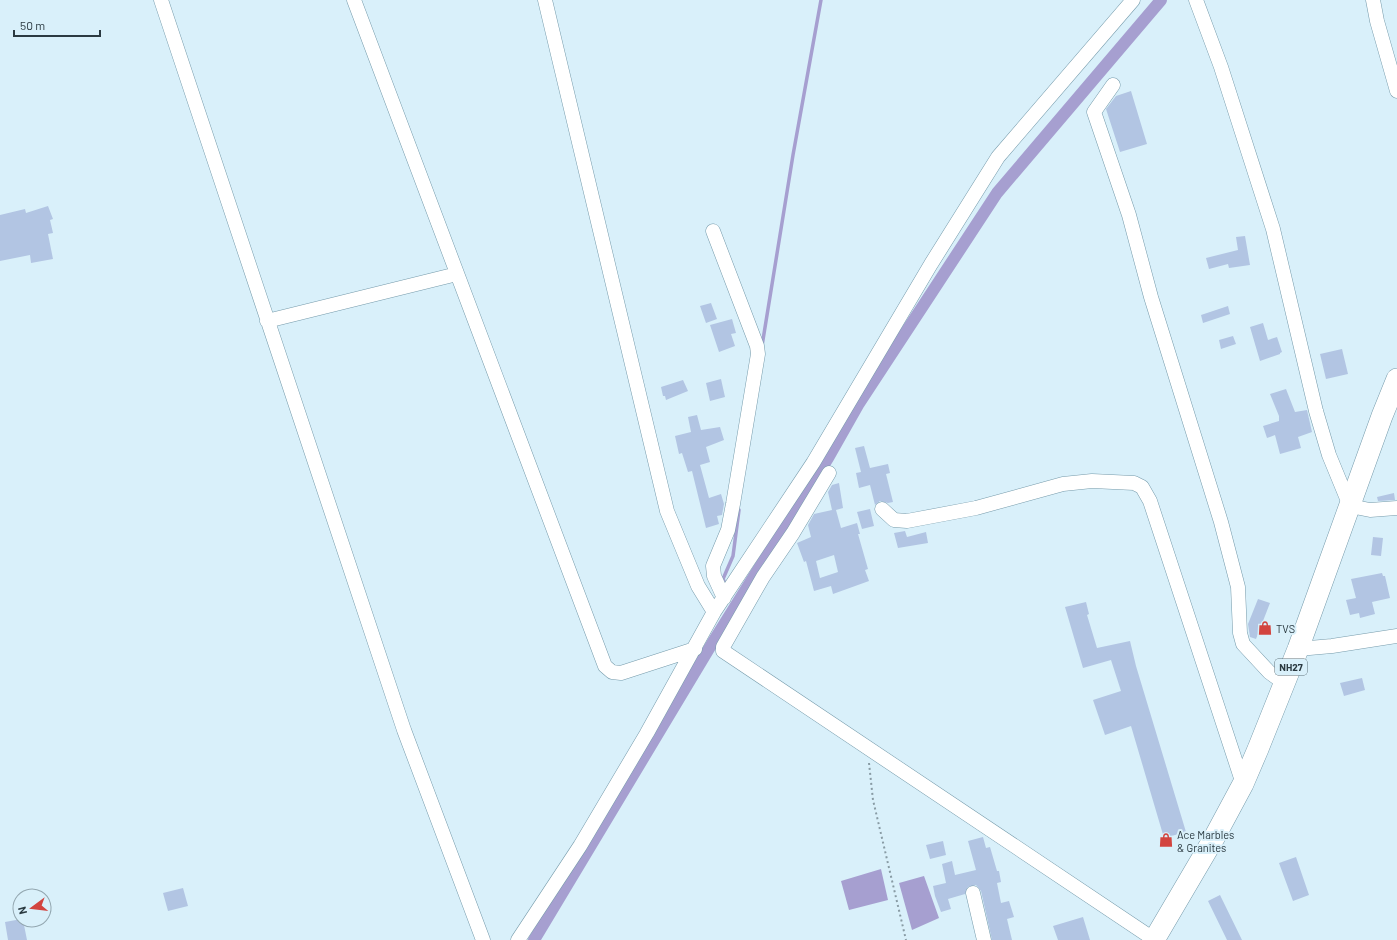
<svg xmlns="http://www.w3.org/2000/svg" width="1397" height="940" font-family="Barlow,sans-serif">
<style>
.water{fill:#a69fd0}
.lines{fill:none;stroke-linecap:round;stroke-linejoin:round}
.stream{stroke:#a69fd0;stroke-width:3.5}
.canal{stroke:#a69fd0;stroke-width:12}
.building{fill:#b2c5e3;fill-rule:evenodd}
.minor-casing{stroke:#769bab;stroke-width:15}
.highway-casing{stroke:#769bab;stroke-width:22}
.path{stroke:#889ba4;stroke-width:2;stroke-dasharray:2 3;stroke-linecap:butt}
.minor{stroke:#fff;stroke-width:14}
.highway{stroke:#fff;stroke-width:21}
.labels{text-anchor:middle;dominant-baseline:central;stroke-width:4;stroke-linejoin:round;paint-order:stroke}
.shield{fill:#d9f0fa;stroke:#5f7178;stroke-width:1}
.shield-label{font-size:10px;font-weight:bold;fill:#2b3a41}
.poi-label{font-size:11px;fill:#2b3a41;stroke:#d9f0fa;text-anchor:start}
</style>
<rect width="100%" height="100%" fill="#d9f0fa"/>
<path class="water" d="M881,869L888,900L849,910L841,881Z
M924,876L939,918L912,930L899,883Z"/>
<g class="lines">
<path class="stream" d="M762,346L793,155L821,0
M724,581L723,579L733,556L739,510"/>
<path class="canal" d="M534,940L713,642L828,458L858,405L997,193L1161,0"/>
</g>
<path class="building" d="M1131,91L1147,144L1120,152L1106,109L1116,96Z
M48,206L53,219L50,220L53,233L48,234L53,259L31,263L30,255L0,261V215L25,209L26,213Z
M1245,236L1250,265L1229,268L1228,264L1209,269L1206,258L1238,250L1236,237Z
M711,303L717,319L706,323L700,306Z
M1228,306L1230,314L1203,323L1201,315Z
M732,319L736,333L731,334L735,346L719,352L710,325Z
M1263,323L1268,340L1277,337L1282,352L1280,353V354L1260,361L1250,327Z
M1233,336L1236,344L1221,349L1219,340Z
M1342,349L1348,374L1326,379L1320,354Z
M721,379L725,397L710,401L706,383Z
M683,380L688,391L666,400L665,396H663L661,387Z
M1286,389L1295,412L1307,410L1312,432L1298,437L1301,448L1280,454L1275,435L1267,438L1263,426L1279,421V416L1270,394Z
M697,415L701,430L720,427L724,440L706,447L710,462L700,465L709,498L721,494L724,504L722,515L717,516L719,524L706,528L692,471L688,472L682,453L679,454L675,436L691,432L688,417Z
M864,446L870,468L888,464L890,473L886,474L893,502L888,503L880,501L875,505L870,485L859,488L856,473L861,472L855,448Z
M839,483L843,508L836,510L841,528L857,523L860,534H858L868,569L865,570L869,581L833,594L831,586L814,591L806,561L804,562L797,543L811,537L808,525L814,514L832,510L828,492L832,485ZM834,555L838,572L820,578L816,561Z
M1394,493L1395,500L1378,501L1377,497Z
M870,509L874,526L862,529L857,512Z
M905,531L907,537L926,532L928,543L898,548L894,533Z
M1373,537L1383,538L1381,556L1371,555Z
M1382,573L1383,576H1385L1390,598L1372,602L1375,614L1360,618L1359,613L1350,615L1346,600L1356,598L1351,579Z
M1258,599L1270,603L1256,639L1250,637L1248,624Z
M1086,602L1089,614L1087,615L1097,648L1130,641L1136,666L1186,832L1164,838L1131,726L1105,735L1093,700L1121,691L1111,660L1083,668L1065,607Z
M1362,678L1365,690L1344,696L1340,683Z
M983,837L986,848L990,847L997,871H999L1001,882L997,883L1001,903L1009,901L1014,917L1007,919L1012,940H992L981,891L976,885L968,887L965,894L948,899L951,909L941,912L935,896L933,886L946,883L942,864L952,861L955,875L976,870L968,841Z
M943,841L946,855L930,859L926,845Z
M1296,857L1309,895L1293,901L1279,863Z
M183,888L188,906L168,911L163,893Z
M1220,895L1242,940H1227L1208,901Z
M1083,917L1090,940H1058L1053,926Z
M16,920H23L27,940H8L5,922Z"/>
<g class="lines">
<defs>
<path id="minor" d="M161,0L404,730L483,940
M354,0L605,666L612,672L621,673L695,649
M545,0L667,511L698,586L714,612
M1196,0L1221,67L1273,229L1316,411L1329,455L1350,506L1370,510L1397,508
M1373,0L1377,21L1397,91
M1113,85L1094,112L1129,215L1151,297L1221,522L1238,587L1240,633L1243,644L1269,672L1284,683
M713,231L757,346L758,354L733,504L728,530L713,566L714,576L724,598
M267,321L457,274
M829,473L793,533L763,577L723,647V651L1155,940
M882,509L894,520L907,521L976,508L1063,484L1092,481L1134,483L1142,487L1150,501L1243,784
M1298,649L1332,646L1397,636
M973,893L984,940
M518,940L580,846L647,733L714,612L813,463L931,264L998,157L1133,0"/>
<path id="highway" d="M1154,940L1214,838L1243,784L1258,749L1298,649L1382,416L1397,379"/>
</defs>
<use href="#minor" class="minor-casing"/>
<use href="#highway" class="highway-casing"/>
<path class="path" d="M869,763L873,800L906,940"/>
<use href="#minor" class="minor"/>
<use href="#highway" class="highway"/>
</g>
<defs>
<symbol id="shop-bare" viewBox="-9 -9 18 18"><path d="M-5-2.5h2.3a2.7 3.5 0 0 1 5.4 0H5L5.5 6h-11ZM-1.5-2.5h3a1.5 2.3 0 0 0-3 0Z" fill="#d2443f" stroke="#d9f0fa" stroke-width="2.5" paint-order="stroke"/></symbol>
</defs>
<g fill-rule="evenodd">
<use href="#shop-bare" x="1255" y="618" width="20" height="20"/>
<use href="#shop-bare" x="1156" y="830" width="20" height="20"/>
</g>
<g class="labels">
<rect class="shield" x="1275" y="659" width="32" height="16" rx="3"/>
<g class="shield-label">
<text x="1291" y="667">NH27</text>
</g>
<g class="poi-label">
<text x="1276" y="628">TVS</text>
<text x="1177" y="834">Ace Marbles<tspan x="1177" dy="13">&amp; Granites</tspan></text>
</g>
</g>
<g transform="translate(32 908) rotate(255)"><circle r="19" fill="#d9f0fa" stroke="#93a7b0"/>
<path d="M0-3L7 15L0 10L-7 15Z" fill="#d2443f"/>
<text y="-6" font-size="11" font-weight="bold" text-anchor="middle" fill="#2b3a41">N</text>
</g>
<path d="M14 30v6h86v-6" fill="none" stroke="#2b3a41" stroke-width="2"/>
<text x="20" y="30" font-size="12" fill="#2b3a41" stroke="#d9f0fa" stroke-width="3" paint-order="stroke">50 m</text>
</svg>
